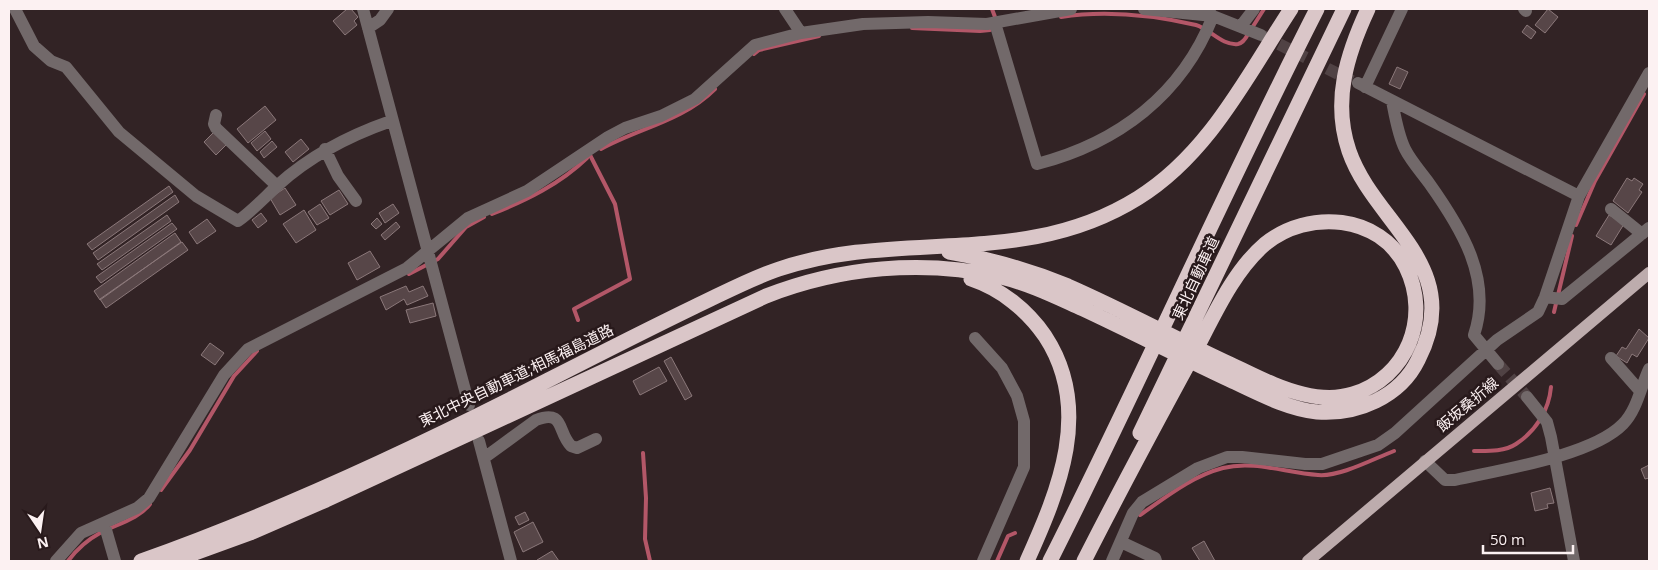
<svg xmlns="http://www.w3.org/2000/svg" width="1658" height="570" font-family="'Open Sans','Noto Sans JP',sans-serif">
<style>
.lines{fill:none;stroke-linecap:round;stroke-linejoin:round}
.stream{stroke:#b35768;stroke-width:4}
.building{fill:#574648;stroke:#8b787a}
.minor-tunnel{stroke:#504244;stroke-width:12;stroke-dasharray:12 6;stroke-linecap:butt}
.minor{stroke:#72696a;stroke-width:12}
.major{stroke:#bdacad;stroke-width:12}
.highway{stroke:#dac6c8;stroke-width:15}
.labels{text-anchor:middle;dominant-baseline:central;stroke-width:5;stroke-linejoin:round;paint-order:stroke}
.street-label{font-size:15px;fill:#fcf1f2;stroke:#28191b}
</style>
<rect width="100%" height="100%" fill="#322325"/>
<g class="lines">
<path class="stream" d="M992,9L995,17
M1061,17C1106,10 1152,15 1196,25C1210,29 1222,46 1238,44C1243,43 1246,38 1248,34
M912,28L980,31L990,30
M1252,28L1264,9
M754,54L759,50L819,36
M601,149C639,128 683,121 715,89
M492,214C527,200 560,184 587,158
M1576,225L1595,181L1644,94
M409,274L438,259L466,227L484,217
M1554,312L1572,236
M578,320L574,309L630,279L615,204L590,155
M1474,451C1487,451 1504,452 1516,444C1536,431 1549,410 1551,387
M643,453L646,498L645,539L650,561
M161,490L190,450L234,376L257,351
M1140,515C1166,497 1192,476 1223,468C1254,460 1286,473 1318,475C1340,477 1373,459 1394,451
M68,561C77,549 87,540 100,533C117,524 139,519 150,504
M997,561L1008,536L1015,533"/>
</g>
<path class="building" d="M347,9H351L358,17L354,21L357,25L345,35L333,21Z
M1548,9L1558,17L1545,33L1535,25Z
M1527,25L1536,32L1531,39L1522,32Z
M1397,67L1408,72L1400,89L1389,84Z
M265,106L276,120L248,143L237,129Z
M215,131L228,143L216,155L204,142Z
M265,131L271,139L257,151L251,143Z
M301,139L309,149L293,162L285,152Z
M272,141L277,147L264,158L260,152Z
M1627,178L1632,181L1634,178L1643,184L1639,190L1642,192L1628,213L1613,201Z
M169,186L173,192L92,250L87,244Z
M285,188L296,205L280,215L270,198Z
M339,190L348,204L330,215L321,201Z
M175,195L179,202L98,260L93,253Z
M320,204L329,218L317,225L308,212Z
M393,204L399,213L385,223L379,213Z
M304,210L316,230L296,243L283,224Z
M261,213L267,221L258,228L252,220Z
M167,215L171,221L102,270L97,264Z
M1609,215L1624,224L1611,245L1596,236Z
M377,218L382,224L376,229L371,224Z
M207,219L216,231L197,244L189,232Z
M396,222L400,227L385,240L381,235Z
M172,223L177,229L101,283L96,277Z
M175,233L181,242L100,300L94,291Z
M182,242L188,250L106,308L100,299Z
M370,251L380,267L357,280L348,263Z
M406,286L409,292L423,286L428,296L407,305L404,299L386,310L380,297Z
M433,303L436,316L410,323L406,310Z
M1639,329L1649,338L1637,357L1632,354L1627,363L1616,356L1622,347L1626,349Z
M210,343L224,353L215,365L201,355Z
M671,357L692,396L685,400L664,361Z
M659,367L667,381L640,395L633,381Z
M1649,465V478L1645,479L1641,469Z
M1550,488L1554,503L1547,504L1548,508L1535,511L1531,493Z
M525,512L529,520L519,525L515,517Z
M533,522L543,542L523,552L514,532Z
M1204,541L1215,561H1200L1192,548Z
M552,551L559,561H538L537,560Z"/>
<g class="lines">
<path class="minor-tunnel" d="M1263,36L1352,81
M1498,364L1527,397"/>
<path class="minor" d="M15,9L34,46L51,61L66,67L119,132L196,196L238,221C253,210 264,198 278,185C311,155 348,136 391,121
M363,9L469,405
M785,9L801,33
M1524,9L1526,11
M1208,11L1213,16L1261,35
M995,23L1037,164C1118,143 1182,95 1213,16L1144,9
M1241,26L1254,9
M368,28L380,20L388,9
M1358,83L1579,196
M1365,87L1402,9
M1392,101C1395,116 1398,135 1405,149C1411,161 1421,172 1429,183C1461,228 1493,279 1474,335L1498,364
M216,115L214,124L216,128L277,186
M325,149L338,176L356,201
M1611,209L1642,234
M1545,297L1562,299L1649,228
M975,338L1002,368L1017,396L1024,421V467L983,561
M1611,358L1640,391
M1527,397L1547,422L1551,437L1574,561
M479,441L511,561
M484,458L536,420C565,409 557,432 571,446L577,448L596,439
M1425,461L1445,480H1455C1499,470 1592,456 1623,424C1637,410 1641,386 1649,369
M104,523L115,561
M1121,542L1155,558L1156,561
M56,561L81,533L137,508L149,498L224,375L248,349L407,268L468,218L527,191L608,137L625,128L661,116L695,99L755,45L801,33L863,24L928,22L987,24L1071,9
M1112,561L1133,513L1142,502L1198,468L1227,457H1242L1305,464H1322L1378,445L1395,433L1497,340L1538,312L1545,297L1579,196L1649,73"/>
<path class="major" d="M1308,561L1649,273"/>
<path class="highway" d="M949,252C990,259 1029,270 1068,286C1123,310 1176,339 1230,364C1254,375 1277,388 1303,394C1319,398 1337,399 1353,394C1407,377 1431,318 1406,267C1380,214 1308,209 1265,244C1232,272 1212,320 1192,357C1155,425 1119,492 1084,561
M971,279C1001,289 1027,310 1045,336C1093,409 1059,490 1027,561
M1140,433L1344,9
M141,561C268,516 390,460 511,399C572,368 632,337 694,307C722,294 749,279 779,269C901,228 1023,270 1138,198C1209,154 1247,76 1291,9
M173,561L250,533L326,500L766,296C840,267 923,259 1001,277C1030,284 1056,297 1083,309C1132,332 1181,357 1230,380C1258,393 1287,409 1317,412C1357,415 1400,397 1418,360C1467,266 1374,224 1349,151C1332,101 1347,54 1368,9
M1050,561C1142,379 1224,191 1317,9"/>
</g>
<g class="labels">
<g class="street-label">
<text transform="translate(1195 278) rotate(-65)">東北自動車道</text>
<text transform="translate(516 375) rotate(-26)">東北中央自動車道;相馬福島道路</text>
<text transform="translate(1467 404) rotate(-40)">飯坂桑折線</text>
</g>
</g>
<rect width="1658" height="570" fill="none" stroke="#fcf1f2" stroke-width="20"/>
<g transform="translate(40 530) rotate(167)" stroke="#28191b" stroke-width="4" paint-order="stroke">
<path d="M0-4L9 19L0 12L-9 19Z" fill="#fcf1f2"/>
<text y="-8" font-size="14" font-weight="bold" text-anchor="middle" fill="#fcf1f2">N</text>
</g>
<path d="M1483 545v8h90v-8" fill="none" stroke="#fcf1f2" stroke-width="2.5"/>
<text x="1490" y="545" font-size="15" fill="#fcf1f2" stroke="#28191b" stroke-width="4" paint-order="stroke">50 m</text>
</svg>
